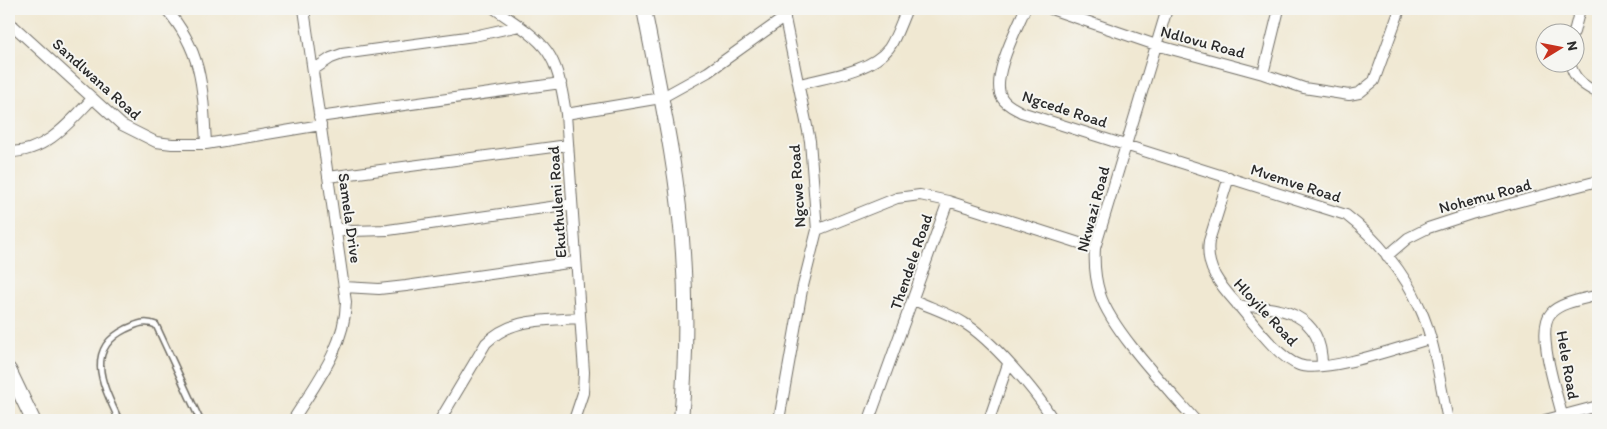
<svg xmlns="http://www.w3.org/2000/svg" width="1607" height="429" font-family="Itim,sans-serif">
<style>
.lines{fill:none;stroke-linecap:round;stroke-linejoin:round}
.lane-casing{stroke:#706d65;stroke-width:8}
.street-casing{stroke:#706d65;stroke-width:12}
.secondary-casing{stroke:#706d65;stroke-width:16}
.lane{stroke:#fff;stroke-width:5}
.street{stroke:#fff;stroke-width:10}
.secondary{stroke:#fff;stroke-width:14}
.labels{text-anchor:middle;dominant-baseline:central;stroke-width:4;stroke-linejoin:round;paint-order:stroke}
.street-label{font-size:16px;fill:#2b2b2b;stroke:#f6f6f2}
</style>
<rect width="100%" height="100%" fill="#f6f6f2"/>
<filter id="ink" filterUnits="userSpaceOnUse"><feTurbulence type="fractalNoise" baseFrequency=".02" numOctaves="2"/><feDisplacementMap in="SourceGraphic" scale="10" xChannelSelector="R" yChannelSelector="G"/><feConvolveMatrix kernelMatrix="1 2 1 2 8 2 1 2 1" color-interpolation-filters="sRGB"/></filter>
<filter id="wash" filterUnits="userSpaceOnUse"><feTurbulence type="fractalNoise" baseFrequency=".0096" numOctaves="4" result="noise"/><feDisplacementMap in="SourceGraphic" scale="20" xChannelSelector="R" yChannelSelector="G"/><feGaussianBlur stdDeviation="1.12" result="paint"/><feColorMatrix in="noise" values="0 0 0 0 0 0 0 0 0 0 0 0 0 0 0 0 0 1.4 0 .05"/><feComposite in="paint" operator="in"/></filter>
<g filter="url(#wash)">
<rect width="100%" height="100%" fill="#f0e8d2"/>
</g>
<g filter="url(#ink)">
<g class="lines">
<defs>
<path id="lane" d="M119,420C104,387 83,350 126,329C137,324 145,320 156,325L200,420"/>
<path id="street" d="M166,9C203,51 203,90 206,144
M495,9C548,45 556,49 566,114L584,372L583,393L574,420
M1025,9C1017,28 990,79 1002,98C1006,105 1014,108 1021,112L1346,215C1376,238 1405,273 1420,308C1435,340 1440,385 1448,420
M1051,9L1156,45L1263,74L1304,88L1349,95L1359,93L1374,81L1400,9
M1167,9L1095,248C1094,263 1095,278 1100,294C1111,330 1169,390 1195,420
M9,22L122,125L156,142L172,144H206L321,125
M1574,32L1580,9
M1570,62C1573,79 1584,86 1598,93
M313,70L331,58L342,54L474,36L519,26
M1263,74L1279,9
M800,84C827,77 871,72 889,48C897,36 901,22 907,9
M566,114L661,98L708,72L785,17
M319,117L561,83
M9,152C46,152 69,123 92,99
M328,177L568,145
M1229,177L1209,241C1205,268 1220,285 1237,304C1253,322 1277,357 1299,365C1325,374 1401,347 1429,339
M336,228L351,231L388,230L572,204
M817,230L897,198L920,195L948,201L1095,248
M1387,256L1408,238L1428,228L1471,214L1598,181
M344,287L379,289L406,286L575,262
M914,300C931,308 949,313 964,323C990,338 1038,393 1053,420
M1238,306C1281,306 1322,313 1322,365
M1562,415C1557,393 1535,330 1551,313C1561,302 1585,299 1598,295
M293,420C316,383 345,347 346,302L304,9
M440,420L486,343C513,317 543,321 579,318
M779,420L802,290L817,230L810,141L783,9
M869,420L948,201
M989,420L1008,364
M1545,420L1598,406"/>
<path id="secondary" d="M644,9C653,56 663,103 671,151C686,239 689,331 681,420
M9,370L33,420"/>
</defs>
<use href="#lane" class="lane-casing"/>
<use href="#street" class="street-casing"/>
<use href="#secondary" class="secondary-casing"/>
<use href="#lane" class="lane"/>
<use href="#street" class="street"/>
<use href="#secondary" class="secondary"/>
</g>
</g>
<g class="labels">
<g class="street-label">
<text transform="translate(1203 42) rotate(15)">Ndlovu Road</text>
<text transform="translate(97 79) rotate(42)">Sandlwana Road</text>
<text transform="translate(1065 109) rotate(18)">Ngcede Road</text>
<text transform="translate(1296 183) rotate(18)">Mvemve Road</text>
<text transform="translate(797 186) rotate(-94)">Ngcwe Road</text>
<text transform="translate(1485 196) rotate(-15)">Nohemu Road</text>
<text transform="translate(557 202) rotate(-94)">Ekuthuleni Road</text>
<text transform="translate(1093 209) rotate(-75)">Nkwazi Road</text>
<text transform="translate(350 218) rotate(82)">Samela Drive</text>
<text transform="translate(911 262) rotate(-71)">Thendele Road</text>
<text transform="translate(1266 312) rotate(47)">Hloyile Road</text>
<text transform="translate(1568 365) rotate(80)">Hele Road</text>
</g>
</g>
<rect width="1607" height="429" fill="none" stroke="#f6f6f2" stroke-width="30"/>
<g transform="translate(1560 48) rotate(80)"><circle r="24" fill="#f6f6f2" stroke="#a5a5a2"/>
<path d="M0-4L9 19L0 12L-9 19Z" fill="#c8321e"/>
<text y="-8" font-size="14" font-weight="bold" text-anchor="middle" fill="#2b2b2b">N</text>
</g>
</svg>
